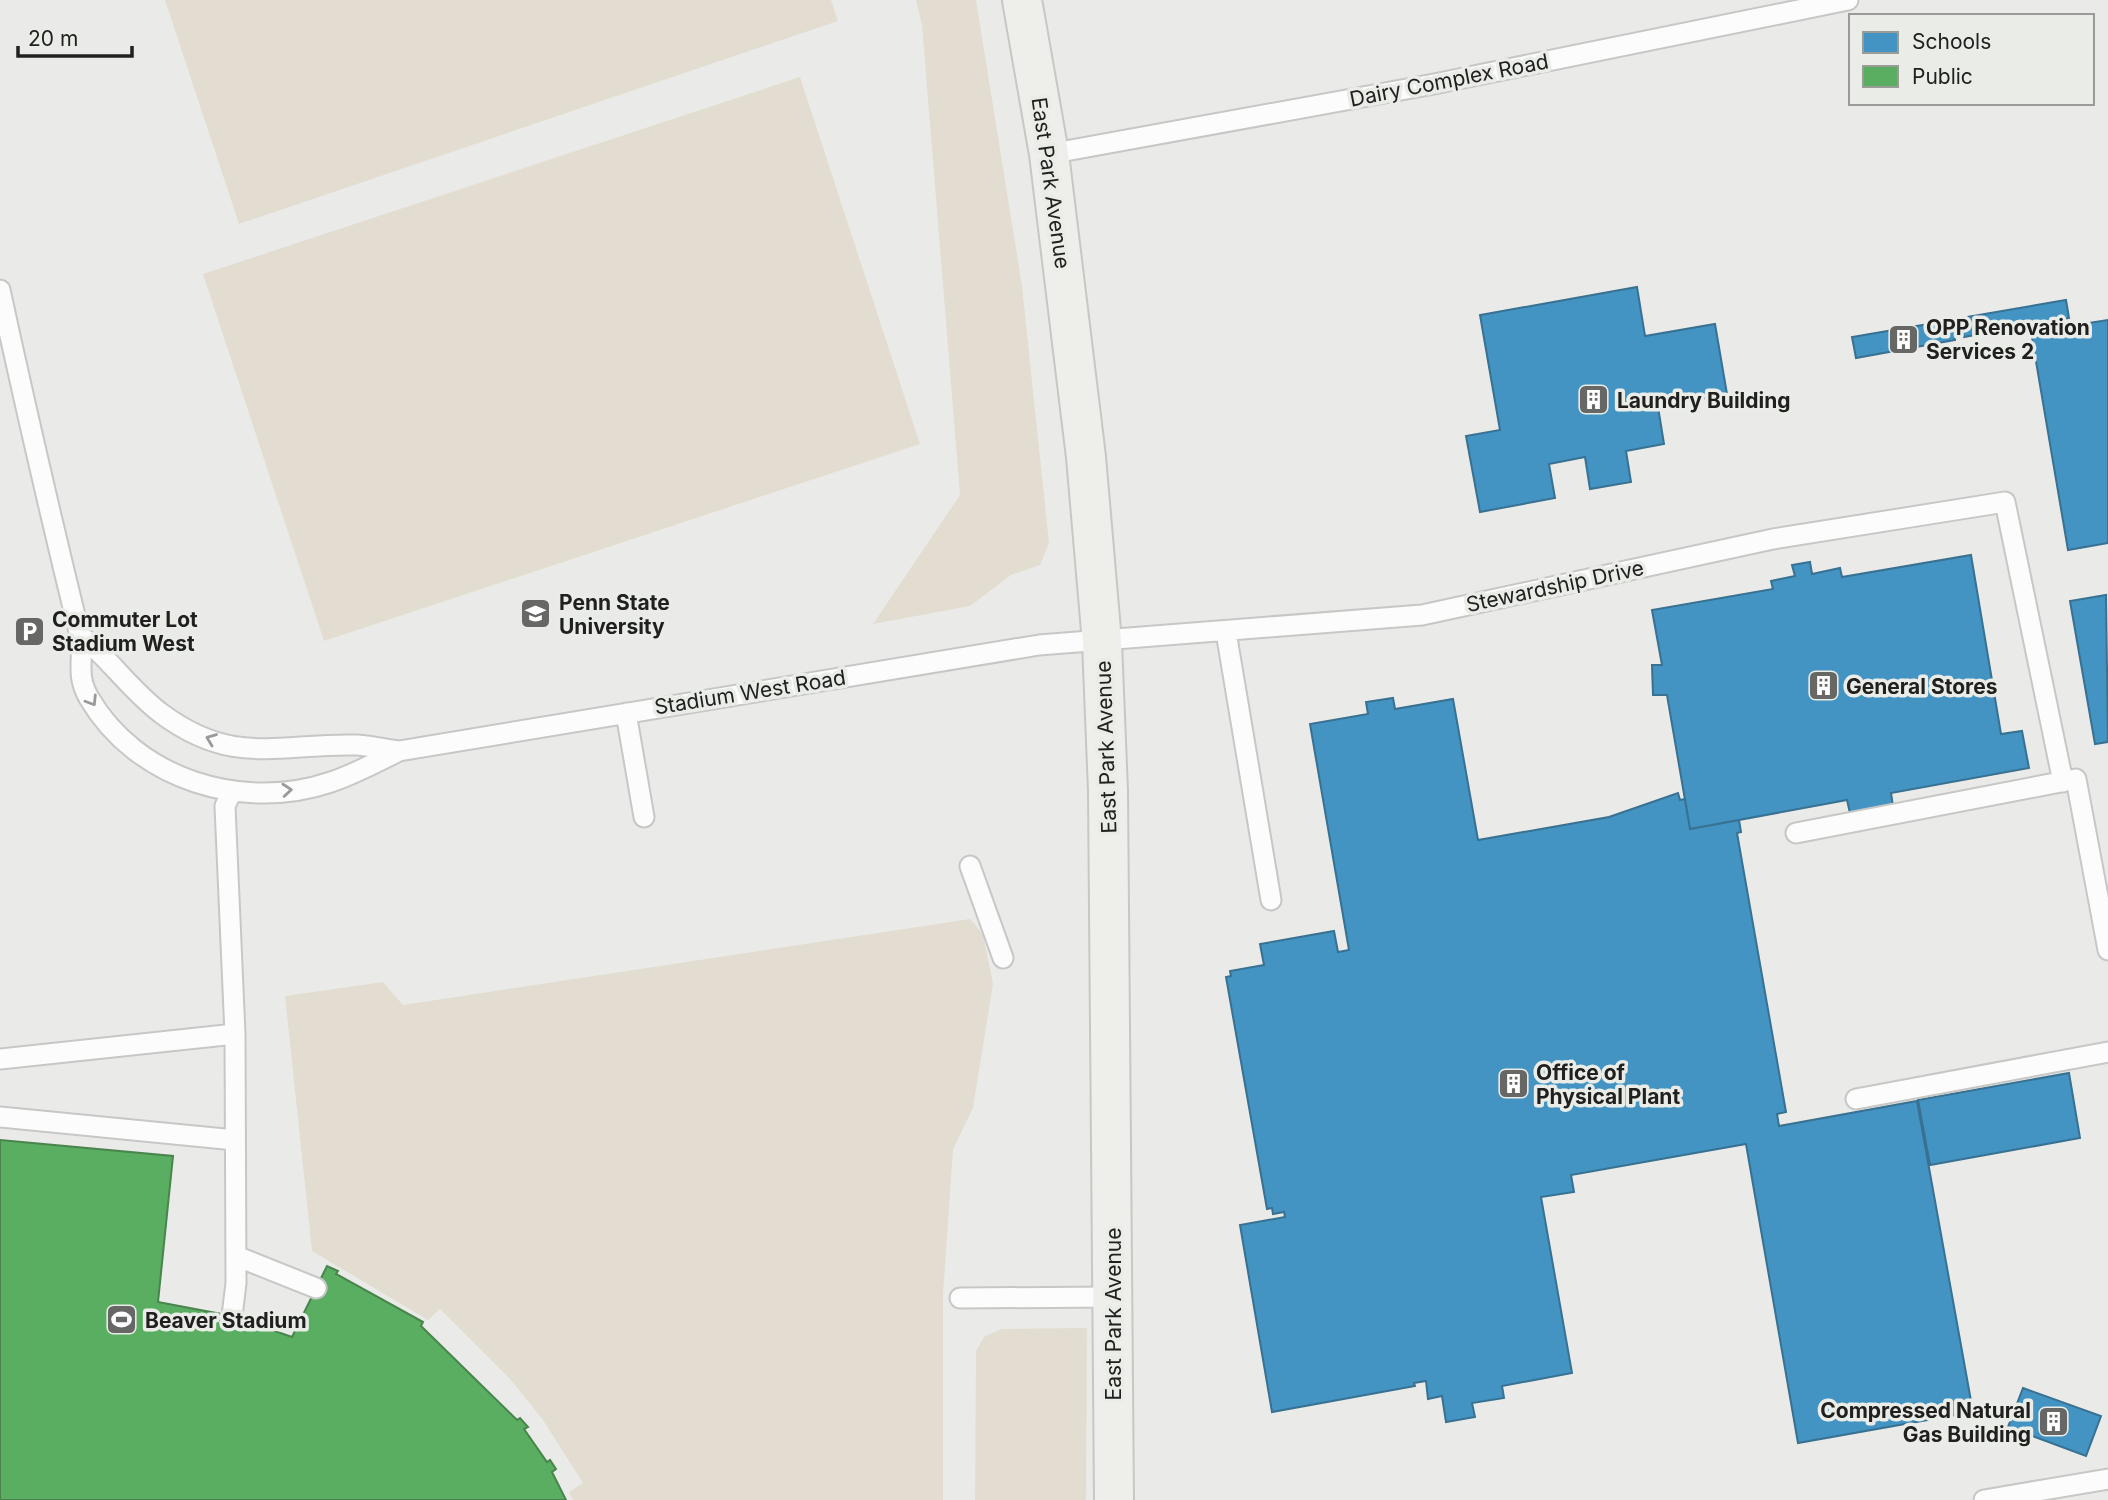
<svg xmlns="http://www.w3.org/2000/svg" width="2108" height="1500" font-family="Inter,sans-serif">
<style>
.green{fill:#e2ddd0}
.schools{fill:#4393c3;stroke:#387192;stroke-width:2}
.public{fill:#5aae61;stroke:#49844d;stroke-width:2}
.lines{fill:none;stroke-linecap:round;stroke-linejoin:round}
.lane-casing{stroke:#c7c8c6;stroke-width:23}
.secondary-casing{stroke:#c7c8c6;stroke-width:42}
.lane{stroke:#fcfcfc;stroke-width:19}
.secondary{stroke:#eeeeeb;stroke-width:38}
.oneway{stroke:#999}
.labels{text-anchor:middle;dominant-baseline:central;stroke-width:7;stroke-linejoin:round;paint-order:stroke}
.street-label{font-size:21px;fill:#20211f;stroke:#eaece7}
.poi-label{font-size:21px;font-weight:bold;fill:#20211f;stroke:#eaece7;text-anchor:start}
</style>
<rect width="100%" height="100%" fill="#eaebe8"/>
<path class="green" d="M165,0H831L838,21L239,224Z
M916,0H976L1022,286L1049,543L1040,565L1011,575L970,606L873,624L960,495L922,25Z
M800,77L920,444L324,641L203,274Z
M970,919L983,934L993,984L973,1108L953,1149L943,1295V1500H573L569,1492L583,1483L543,1420L510,1379L440,1309L428,1320L312,1251L285,996L383,982L403,1005Z
M1087,1328L1086,1500H975L976,1351L984,1337L1001,1329Z"/>
<path class="schools" d="M1637,287L1645,336L1715,324L1727,394L1658,407L1664,444L1626,451L1631,482L1590,489L1585,457L1549,464L1555,498L1480,512L1466,436L1500,430L1480,315Z
M2066,300L2069,318L1964,337L1961,318Z
M1952,320L1955,340L1856,358L1852,337Z
M2108,320V543L2068,550L2031,332Z
M1971,555L2001,734L2022,731L2029,768L1891,793L1893,806L1850,813L1847,800L1690,829L1667,695H1653L1652,665H1662L1652,610L1773,589L1771,581L1795,576L1792,565L1810,562L1812,574L1840,568L1842,577Z
M2106,595L2108,742L2095,744L2070,601Z
M1393,698L1395,709L1453,699L1478,840L1609,817L1678,793L1680,800L1685,799L1690,829L1739,820L1741,832L1737,833L1786,1112L1777,1114L1779,1126L1917,1101L1973,1412L1798,1443L1746,1144L1571,1175L1574,1192L1541,1197L1572,1373L1502,1386L1504,1398L1472,1403L1475,1417L1446,1422L1442,1396L1428,1399L1426,1381L1414,1383L1415,1386L1272,1412L1240,1225L1285,1217L1284,1212L1273,1214L1272,1208L1267,1209L1226,977L1231,976L1230,971L1264,965L1260,944L1334,931L1338,952L1349,950L1310,724L1368,714L1366,702Z
M2069,1073L2080,1138L1930,1165L1918,1100Z
M2023,1388L2101,1416L2086,1456L2008,1427Z"/>
<path class="public" d="M0,1140L173,1156L158,1302L232,1316L292,1337L327,1266L338,1271L336,1274L423,1322L421,1326L517,1420L520,1418L528,1427L524,1429L547,1462L550,1460L556,1469L552,1472L566,1500H0Z"/>
<g class="lines">
<defs>
<path id="lane" d="M1049,154L1434,84L1848,0
M0,290C25,405 51,518 79,632C86,656 74,673 89,698C137,780 243,812 331,782C355,774 377,762 399,751L1039,645L1422,615L1773,539L2005,502L2063,782
M1226,632L1271,900
M81,636C110,659 131,691 162,714C234,767 278,743 357,745C371,746 385,749 399,751
M626,713L644,817
M1796,833L2076,779L2108,950
M970,866L1003,958
M0,1059L235,1034
M1856,1099L2108,1052
M0,1117L235,1140
M236,1256L316,1288
M960,1298L1114,1297
M232,1316L236,1283L235,1034L225,806L232,791
M1984,1500L2108,1479"/>
<path id="secondary" d="M1022,0L1049,154L1086,457L1102,642L1108,791L1114,1500"/>
</defs>
<use href="#lane" class="lane-casing"/>
<use href="#secondary" class="secondary-casing"/>
<use href="#lane" class="lane"/>
<use href="#secondary" class="secondary"/>
</g>
<defs><path id="oneway-chevron" d="M-2-3.5L2.5 0L-2 3.5" fill="none" stroke-width="1.6" stroke-linecap="round" stroke-linejoin="round" transform="scale(1.75)"/></defs>
<g class="oneway">
<use href="#oneway-chevron" transform="translate(92 701) rotate(58)"/>
<use href="#oneway-chevron" transform="translate(211 739) rotate(-159)"/>
<use href="#oneway-chevron" transform="translate(287 790) rotate(-5)"/>
</g>
<defs>
<symbol id="building-square" viewBox="-11 -11 22 22"><rect x="-9" y="-9" width="18" height="18" rx="4" fill="#676865" stroke="#eaece7"/><path d="M-4-6H4V6H1V3H-1V6H-4ZM-2.5-4.3h1.7v1.8h-1.7ZM.8-4.3h1.7v1.8H.8ZM-2.5-1h1.7V.8h-1.7ZM.8-1h1.7V.8H.8Z" fill="#fff"/></symbol>
<symbol id="university-square" viewBox="-11 -11 22 22"><rect x="-9" y="-9" width="18" height="18" rx="4" fill="#676865" stroke="#eaece7"/><path d="M0-5L7-2L0 1L-7-2ZM-4 1L0 2.5L4 1V4Q0 6-4 4Z" fill="#fff"/></symbol>
<symbol id="parking-square" viewBox="-11 -11 22 22"><rect x="-9" y="-9" width="18" height="18" rx="4" fill="#676865" stroke="#eaece7"/><path d="M-3.5-5.5H1a3.5 3.5 0 0 1 0 7H-1V5.5H-3.5ZM-1-3.4V-.6H.8a1.4 1.4 0 0 0 0-2.8Z" fill="#fff"/></symbol>
<symbol id="stadium-square" viewBox="-11 -11 22 22"><rect x="-9" y="-9" width="18" height="18" rx="4" fill="#676865" stroke="#eaece7"/><path d="M0-5a6.5 5 0 1 0 0 10a6.5 5 0 1 0 0-10ZM-3.5-1.8h7v3.6h-7Z" fill="#fff"/></symbol>
</defs>
<g fill-rule="evenodd">
<use href="#building-square" x="1886" y="322" width="35" height="35"/>
<use href="#building-square" x="1576" y="382" width="35" height="35"/>
<use href="#university-square" x="518" y="596" width="35" height="35"/>
<use href="#parking-square" x="12" y="614" width="35" height="35"/>
<use href="#building-square" x="1806" y="668" width="35" height="35"/>
<use href="#building-square" x="1496" y="1066" width="35" height="35"/>
<use href="#stadium-square" x="104" y="1302" width="35" height="35"/>
<use href="#building-square" x="2036" y="1404" width="35" height="35"/>
</g>
<g class="labels">
<g class="street-label">
<text transform="translate(1449 80) rotate(-11)">Dairy Complex Road</text>
<text transform="translate(1051 183) rotate(82)">East Park Avenue</text>
<text transform="translate(1555 586) rotate(-12)">Stewardship Drive</text>
<text transform="translate(750 692) rotate(-9)">Stadium West Road</text>
<text transform="translate(1106 747) rotate(-92)">East Park Avenue</text>
<text transform="translate(1113 1314) rotate(-90)">East Park Avenue</text>
</g>
<g class="poi-label">
<text x="1926" y="327">OPP Renovation<tspan x="1926" dy="24">Services 2</tspan></text>
<text x="1617" y="400">Laundry Building</text>
<text x="559" y="602">Penn State<tspan x="559" dy="24">University</tspan></text>
<text x="52" y="619">Commuter Lot<tspan x="52" dy="24">Stadium West</tspan></text>
<text x="1846" y="686">General Stores</text>
<text x="1536" y="1072">Office of<tspan x="1536" dy="24">Physical Plant</tspan></text>
<text x="145" y="1320">Beaver Stadium</text>
<text x="2031" y="1410" text-anchor="end">Compressed Natural<tspan x="2031" dy="24">Gas Building</tspan></text>
</g>
</g>
<rect x="1849" y="14" width="245" height="91" fill="#eaece7" stroke="#999b97" stroke-width="2"/>
<rect x="1863" y="32" width="35" height="21" fill="#4393c3" stroke="#999b97" stroke-width="2"/>
<text x="1912" y="49" font-size="21" fill="#20211f">Schools</text>
<rect x="1863" y="66" width="35" height="21" fill="#5aae61" stroke="#999b97" stroke-width="2"/>
<text x="1912" y="84" font-size="21" fill="#20211f">Public</text>
<path d="M18 46v10h114v-10" fill="none" stroke="#20211f" stroke-width="3.5"/>
<text x="28" y="46" font-size="21" fill="#20211f" stroke="#eaece7" stroke-width="5" paint-order="stroke">20 m</text>
</svg>
